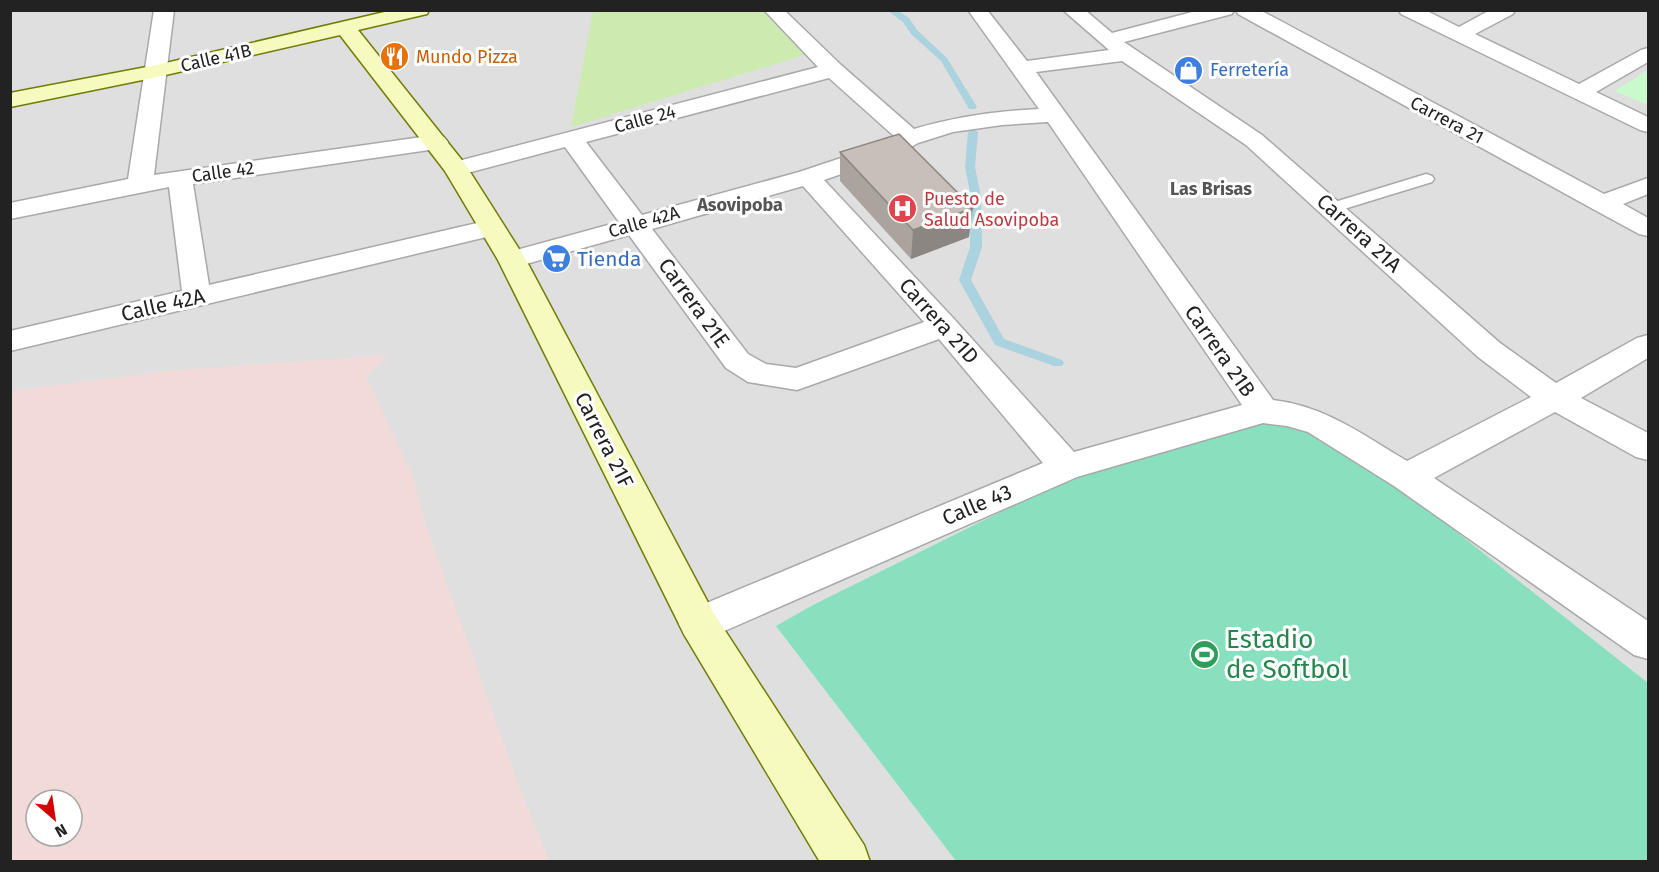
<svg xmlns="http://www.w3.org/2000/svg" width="1659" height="872" font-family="'Fira Sans',sans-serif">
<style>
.residential{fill:#e0dfdf;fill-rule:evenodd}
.commercial{fill:#f2dad9;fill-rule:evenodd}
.grass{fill:#cdebb0}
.park{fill:#c8facc}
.pitch{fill:#88e0be}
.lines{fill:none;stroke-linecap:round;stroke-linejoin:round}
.stream{fill:#aad3df;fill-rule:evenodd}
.lane-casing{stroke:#a9a9a9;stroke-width:3}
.street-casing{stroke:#a9a9a9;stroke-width:3}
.secondary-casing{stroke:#707d05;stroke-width:3}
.lane{fill:#fff;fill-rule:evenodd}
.street{fill:#fff;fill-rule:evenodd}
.secondary{fill:#f7fabf;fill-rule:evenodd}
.wall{fill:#aba49e}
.shaded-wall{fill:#8b8681}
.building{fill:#c7bfb8;stroke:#8b8681;stroke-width:1.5}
.labels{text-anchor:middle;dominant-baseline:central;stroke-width:6;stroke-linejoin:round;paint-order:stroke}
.far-food-label{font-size:18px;fill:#c56008;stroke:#fff;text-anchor:start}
.far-street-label{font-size:18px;fill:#222;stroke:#fff}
.far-shop-label{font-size:18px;fill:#366cbe;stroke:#fff;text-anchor:start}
.far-neighbourhood-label{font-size:18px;font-weight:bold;fill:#555;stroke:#fff}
.far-health-label{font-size:18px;fill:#be3a42;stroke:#fff;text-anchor:start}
.street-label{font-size:21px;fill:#222;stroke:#fff}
.shop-label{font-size:21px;fill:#366cbe;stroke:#fff;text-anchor:start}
.near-leisure-label{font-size:26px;fill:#27864d;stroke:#fff;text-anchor:start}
</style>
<rect width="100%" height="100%" fill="#f2efe9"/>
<path class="residential" d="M10,11H1648V861H11ZM36,800H72V836H36Z"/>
<path class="commercial" d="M388,355L366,377L412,474L426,525L517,781L549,861H11V391L166,371ZM36,800H72V836H36Z"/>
<path class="grass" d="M593,11H762L805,55L571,127Z"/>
<path class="park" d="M1648,70V105L1615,91Z"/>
<path class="pitch" d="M1275,415L1334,435L1648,683V861H956L776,626L813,605L1087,469Z"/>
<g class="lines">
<path class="stream" d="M887,10H897L909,18L917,30L947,58L977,107L975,109H969L941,61L911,34L903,22Z
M973,129L978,132L975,167L981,197L982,247L971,280L1004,339L1062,360L1064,363L1062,366H1054L995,345L959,280L970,247L971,197L965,167L968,132Z"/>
<defs>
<path id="lane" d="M1426,174L1432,176L1434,179L1432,182L1331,213L1323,208L1325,205Z"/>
<path id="street" d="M154,10H174L154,175L436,135L444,137L448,142L444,147L436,149L193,184L209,285L490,220L499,222L503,228L499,234L10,351V331L182,291L169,187L10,219V203L128,179Z
M764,10H784L841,65L914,129C955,117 996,111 1039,109L968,10H987L1027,61L1109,50L1063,10H1085L1112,33L1200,10H1234L1232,14L1124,42L1262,135L1500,343L1556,383L1637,338L1648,335V358L1581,398L1648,433V460L1636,457L1555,412L1434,478L1648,621V659L1634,655L1394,486L1308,432L1287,426L1263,423L1077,477L713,636L699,641L685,636L679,624L685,612L1043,463L939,339L797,390L748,382L726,368L629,235L512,268L502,266L498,260L502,254L619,222L565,147L456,176L447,174L444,169L447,164L818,67ZM1122,61L1246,145L1478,357L1531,397L1407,461C1363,435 1325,406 1273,400L1036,72ZM829,78L895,137L883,144L799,172L642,215L586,142ZM1048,122L1242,405L1074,452L954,319L824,180L899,154L918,143L953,132L1002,125ZM803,186L924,322L796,368L766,364L748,354L652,229Z
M1236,10H1260L1604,194L1648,178V194L1623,204L1648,218V236L1639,234L1593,209L1238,14Z
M1399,10H1425L1459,27L1490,10H1515L1513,14L1475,34L1579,84L1641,50L1648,48V62L1596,92L1648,117V132L1640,130L1401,14Z"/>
<path id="secondary" d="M393,10H429L427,14L358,30L465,164L526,260L713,612L864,845L870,862H820L685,636L498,260L445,171L340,35L157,77L10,107V93L157,65Z"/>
</defs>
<use href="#lane" class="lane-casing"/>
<use href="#street" class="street-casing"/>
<use href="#secondary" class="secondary-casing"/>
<use href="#lane" class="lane"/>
<use href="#street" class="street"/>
<use href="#secondary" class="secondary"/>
</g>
<path class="wall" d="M840,152L969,237L911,259L840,181Z"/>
<path class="shaded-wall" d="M973,208L969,237L911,259L913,230Z"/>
<path class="building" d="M899,134L973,208L913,230L840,152Z"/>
<defs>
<symbol id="restaurant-disc" viewBox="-11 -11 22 22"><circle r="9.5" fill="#e8710a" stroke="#fff"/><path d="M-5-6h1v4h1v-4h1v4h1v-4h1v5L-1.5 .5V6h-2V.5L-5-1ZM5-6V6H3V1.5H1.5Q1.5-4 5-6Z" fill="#fff"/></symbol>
<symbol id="shop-disc" viewBox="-11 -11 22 22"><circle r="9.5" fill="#3f7fe0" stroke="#fff"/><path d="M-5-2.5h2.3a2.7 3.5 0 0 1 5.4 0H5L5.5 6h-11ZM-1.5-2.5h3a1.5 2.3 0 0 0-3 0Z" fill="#fff"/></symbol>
<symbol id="hospital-disc" viewBox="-11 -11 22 22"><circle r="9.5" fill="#e0444e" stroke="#fff"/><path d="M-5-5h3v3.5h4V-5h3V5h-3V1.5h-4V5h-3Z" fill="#fff"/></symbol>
<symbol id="supermarket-disc" viewBox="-11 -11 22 22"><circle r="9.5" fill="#3f7fe0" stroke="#fff"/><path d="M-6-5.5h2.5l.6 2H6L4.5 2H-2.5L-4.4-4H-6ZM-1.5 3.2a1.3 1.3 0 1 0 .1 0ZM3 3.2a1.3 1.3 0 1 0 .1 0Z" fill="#fff"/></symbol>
<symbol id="stadium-disc" viewBox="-11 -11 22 22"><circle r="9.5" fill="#2e9e5b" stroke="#fff"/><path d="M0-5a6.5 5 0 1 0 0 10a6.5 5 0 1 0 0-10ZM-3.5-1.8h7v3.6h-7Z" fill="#fff"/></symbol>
</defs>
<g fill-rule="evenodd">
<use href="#restaurant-disc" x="378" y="40" width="33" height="33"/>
<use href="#shop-disc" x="1172" y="54" width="33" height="33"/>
<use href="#hospital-disc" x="886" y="192" width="33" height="33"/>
<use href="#supermarket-disc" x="540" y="242" width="33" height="33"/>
<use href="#stadium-disc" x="1188" y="638" width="33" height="33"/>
</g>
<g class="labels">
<g class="far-food-label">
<text x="416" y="57">Mundo Pizza</text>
</g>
<g class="far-street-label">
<text transform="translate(216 58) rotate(-13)">Calle 41B</text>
<text transform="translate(645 119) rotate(-15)">Calle 24</text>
<text transform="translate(1447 120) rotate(28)">Carrera 21</text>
<text transform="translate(223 172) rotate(-8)">Calle 42</text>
<text transform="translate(644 222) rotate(-16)">Calle 42A</text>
</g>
<g class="far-shop-label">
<text x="1210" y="70">Ferretería</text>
</g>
<g class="far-neighbourhood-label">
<text x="1211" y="189">Las Brisas</text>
<text x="740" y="205">Asovipoba</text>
</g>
<g class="far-health-label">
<text x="924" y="199">Puesto de<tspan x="924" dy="21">Salud Asovipoba</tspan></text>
</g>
<g class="street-label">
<text transform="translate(1359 233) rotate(42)">Carrera 21A</text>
<text transform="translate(694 303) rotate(54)">Carrera 21E</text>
<text transform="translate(163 305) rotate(-13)">Calle 42A</text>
<text transform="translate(939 321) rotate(48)">Carrera 21D</text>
<text transform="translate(1220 351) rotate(55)">Carrera 21B</text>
<text transform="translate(604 440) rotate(63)">Carrera 21F</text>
<text transform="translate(977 505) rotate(-23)">Calle 43</text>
</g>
<g class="shop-label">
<text x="577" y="259">Tienda</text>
</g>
<g class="near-leisure-label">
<text x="1226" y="639">Estadio<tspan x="1226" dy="30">de Softbol</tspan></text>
</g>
</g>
<rect width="1659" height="872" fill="none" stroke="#222222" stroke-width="24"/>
<g transform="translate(54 818) rotate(151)"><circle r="28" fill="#ffffff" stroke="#a7a7a7" stroke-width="1.5"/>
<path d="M0-4.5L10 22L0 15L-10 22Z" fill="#d40000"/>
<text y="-9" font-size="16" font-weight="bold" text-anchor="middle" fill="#222222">N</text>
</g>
</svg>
